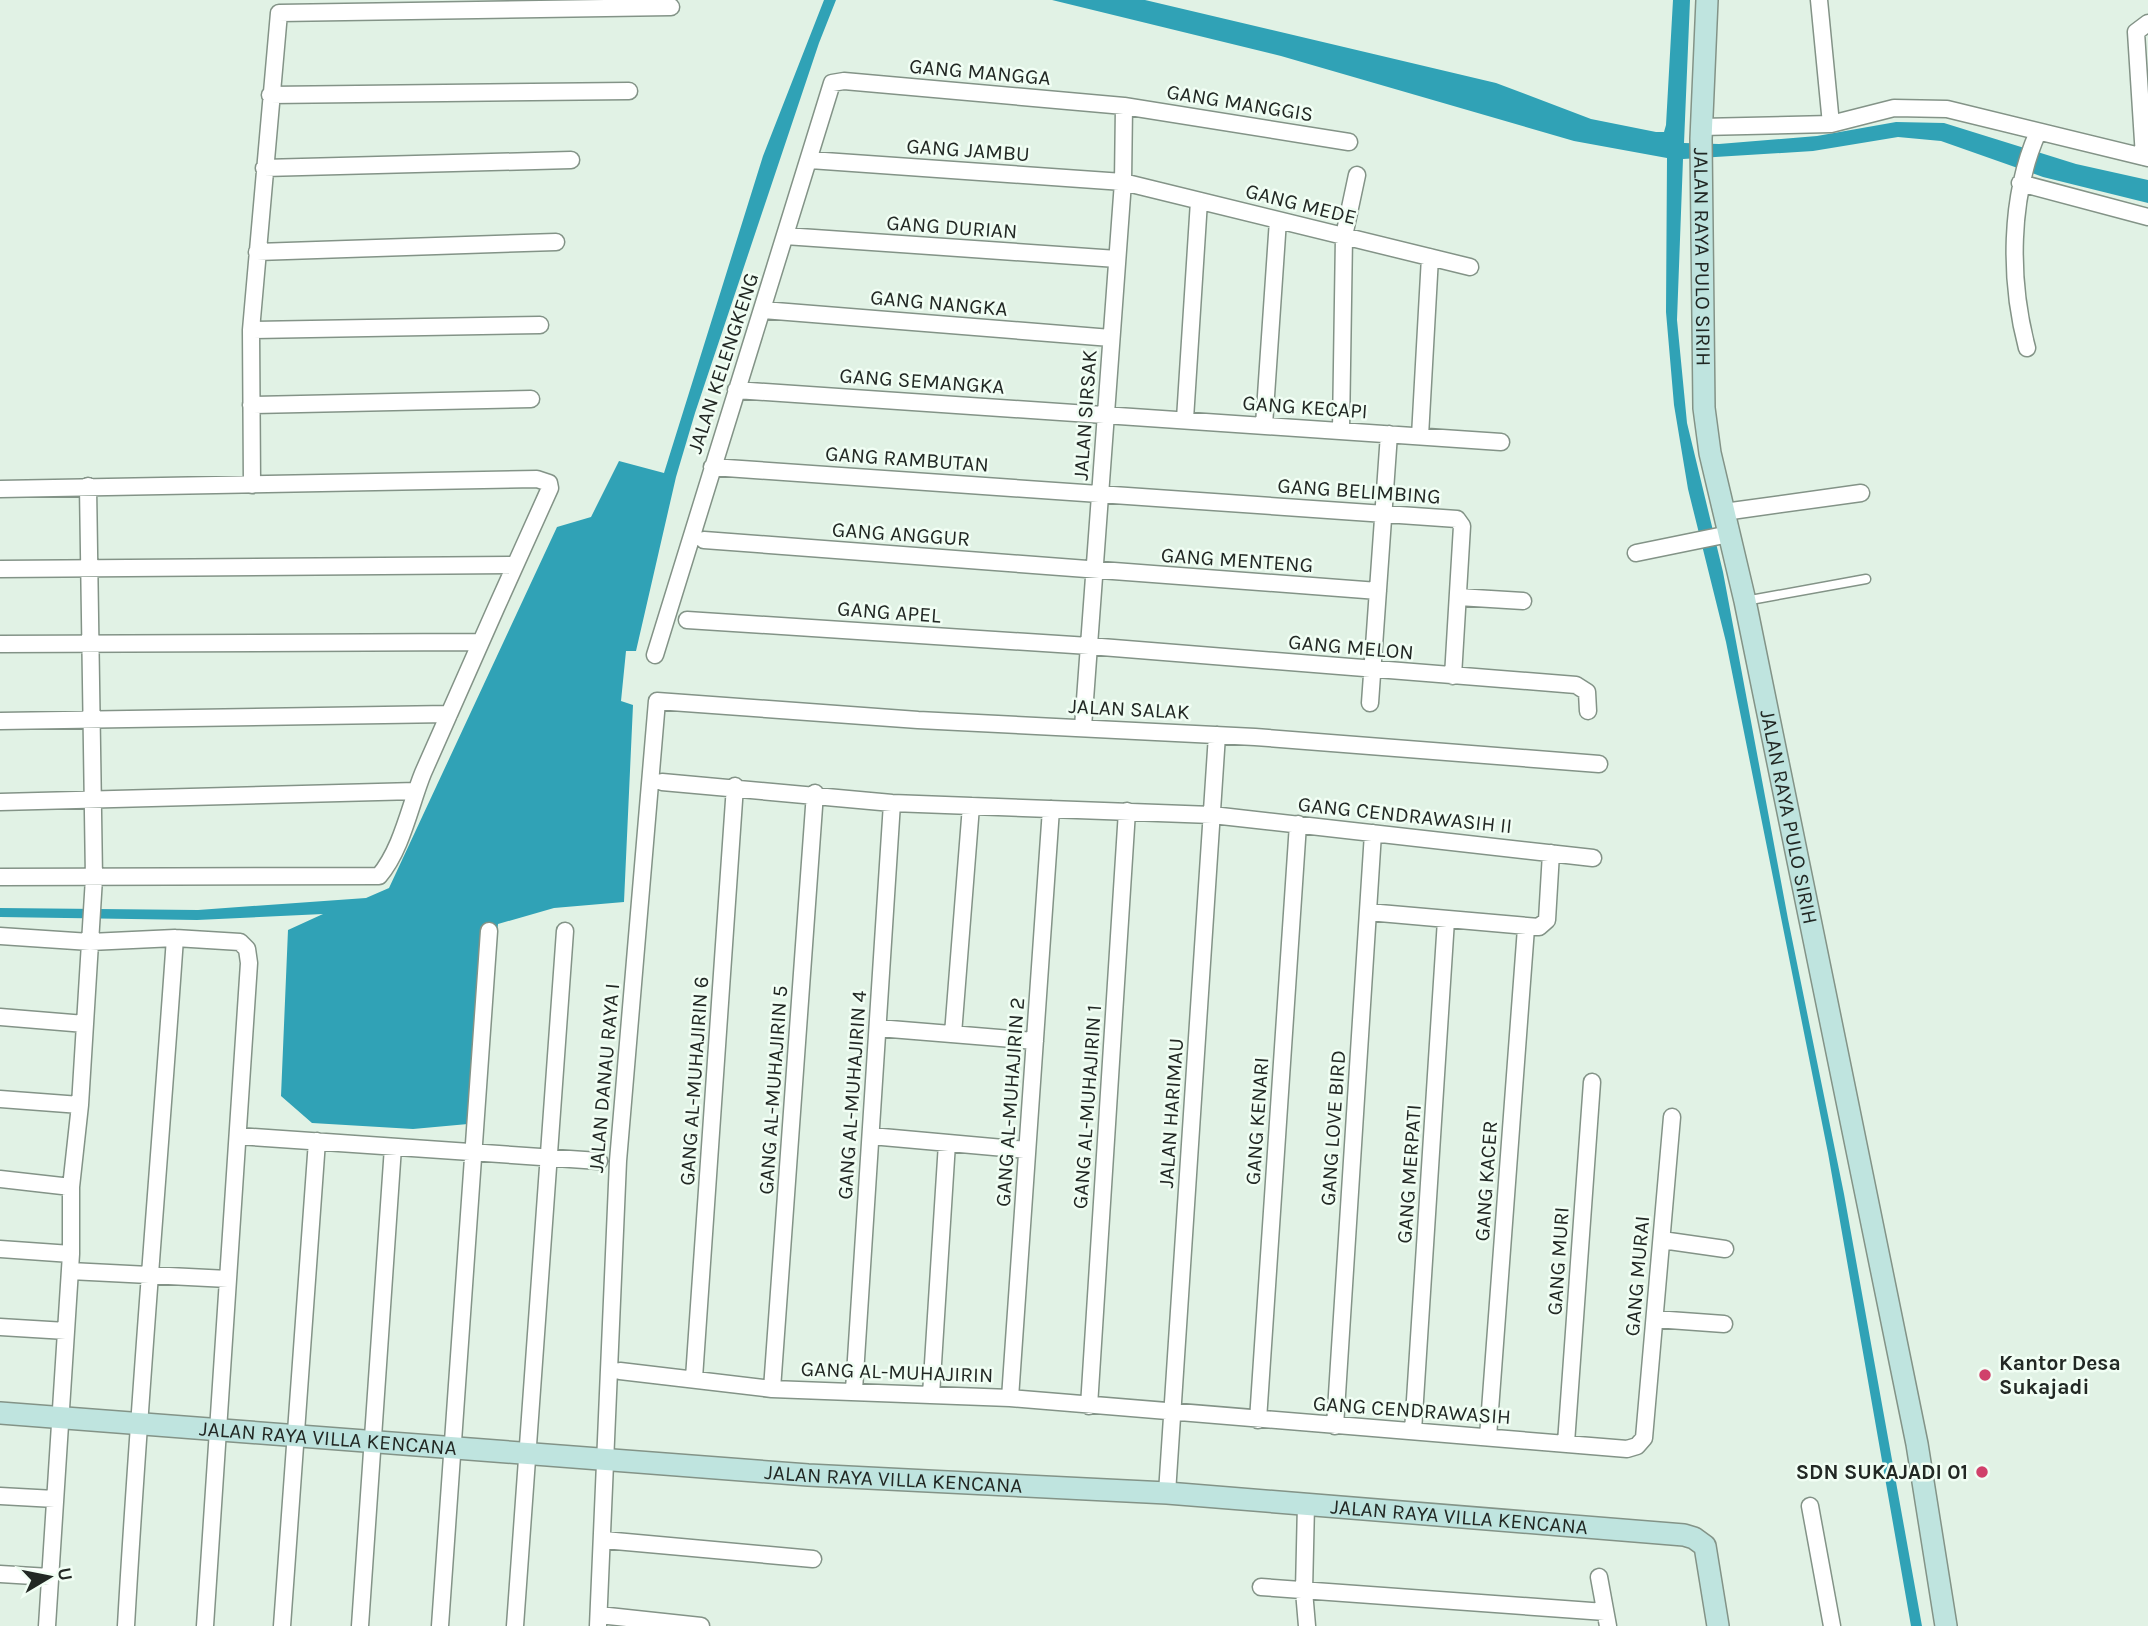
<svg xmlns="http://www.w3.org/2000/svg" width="2148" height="1626" font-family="Karla,sans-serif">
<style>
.water{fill:#30a2b6}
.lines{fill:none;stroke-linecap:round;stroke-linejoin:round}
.lane-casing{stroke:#839387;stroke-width:11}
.street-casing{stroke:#839387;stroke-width:19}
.secondary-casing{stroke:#839387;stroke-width:24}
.lane{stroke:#fff;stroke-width:8}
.street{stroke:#fff;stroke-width:16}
.secondary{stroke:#bfe4df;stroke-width:21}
.poi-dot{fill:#d0416b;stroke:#f1fef4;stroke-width:2.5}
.labels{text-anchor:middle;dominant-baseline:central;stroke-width:5;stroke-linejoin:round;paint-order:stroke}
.street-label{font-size:21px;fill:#222824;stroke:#f1fef4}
.poi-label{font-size:21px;font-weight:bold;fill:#222824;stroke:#f1fef4;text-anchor:start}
</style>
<rect width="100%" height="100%" fill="#e1f2e5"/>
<path class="water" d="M824,0H836L819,43L695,413L676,477L636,651H626L621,701L633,705L624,902L554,908L498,924L481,1104L468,1124L413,1129L312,1123L281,1096L288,930L323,914L197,920L0,917V908L198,910L366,898L389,888L557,527L591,517L619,461L664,473L763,156Z
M1052,0H1145L1496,83L1591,119L1656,132H1664L1666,125L1673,0H1690L1684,143L1719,144L1817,136L1896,122L1944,123L2076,164L2148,180V203L2043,177L1941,141L1898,137L1813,151L1683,159L1677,320L1687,423L1723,572L1788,919L1844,1194L1922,1626H1911L1828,1153L1726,642L1688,489L1674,405L1666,312L1667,158L1574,141L1281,56Z"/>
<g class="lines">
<defs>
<path id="lane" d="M1745,601L1866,579"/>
<path id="street" d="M1819,0L1831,124
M270,95L629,91
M1701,127L1831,124L1894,108L1947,109L2148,158
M2144,157L2136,32L2148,23
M810,160L1123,182L1470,267
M264,168L571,160
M2020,183L2148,217
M785,236L1117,259
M257,252L556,242
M763,310L1111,338
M251,330L540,325
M2027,348C2009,280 2009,197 2038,132
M736,390L1501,442
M251,405L531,399
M1185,419L1199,201
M1264,425L1278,220
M1341,430L1344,236L1357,175
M1420,436L1430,257
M712,467L1457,519L1462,526L1453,676
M252,485L251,330L279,13L671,7
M0,489L537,479L549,483L550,488C507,583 465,677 423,773C410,805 402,849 379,876L0,877
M1724,512L1861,493
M704,540L1378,591
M1636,553L1729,534
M0,569L513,565
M1458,597L1523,601
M687,620L1089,646L1576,685L1587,692L1588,711
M0,644L480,642
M655,655L832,83L844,81L1124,106L1349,142
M1370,703L1389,434
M0,721L449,714
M1083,727L1123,182L1124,106
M662,782L892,803L1212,815L1593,858
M0,802L416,791
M1368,912L1539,927L1547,920L1551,853
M0,936L90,942L175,938L240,942L247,949L249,963L205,1626
M0,1017L85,1024
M878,1028L1035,1041
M953,1034L971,806
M0,1099L80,1105
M238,1136L599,1161
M871,1136L1027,1150
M0,1179L71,1187
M1662,1240L1725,1249
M0,1249L71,1254
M70,1271L228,1279
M1655,1319L1724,1324
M0,1327L66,1331
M620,1371L772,1389L1010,1398L1627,1449L1637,1446L1644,1438L1672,1117
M694,1378L735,786
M772,1389L815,793
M854,1390L892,803
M931,1395L947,1143
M1010,1398L1051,809
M1089,1406L1127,811
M1258,1420L1298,824
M1335,1426L1373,833
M1413,1431L1446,920
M1488,1437L1526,928
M1566,1443L1592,1082
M1167,1493L1217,735
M0,1496L55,1499
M1306,1504L1304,1591L1307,1626
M1810,1506L1832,1626
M604,1540L813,1559
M0,1574L50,1577
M1599,1577L1608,1626
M1261,1587L1605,1612
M599,1615L701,1626
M47,1626L71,1254V1187L80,1105L94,878L88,486
M126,1626C139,1396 159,1168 175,938
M282,1626L317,1141
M360,1626L393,1147
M440,1626L489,931
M515,1626L565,931
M598,1626L618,1161L657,701L918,720L1255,737L1599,764"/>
<g id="secondary">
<path id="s1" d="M1707,0L1701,139L1704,408L1710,453L1745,601L1917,1444L1946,1626"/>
<path id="s2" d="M0,1413L808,1475L1167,1493L1684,1535L1694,1538L1705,1546L1718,1626"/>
</g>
</defs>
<use href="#lane" class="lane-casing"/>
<use href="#street" class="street-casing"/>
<use href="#secondary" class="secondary-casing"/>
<use href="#lane" class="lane"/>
<use href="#street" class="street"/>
<use href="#secondary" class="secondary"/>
</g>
<g class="poi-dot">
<circle cx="1985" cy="1375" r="7"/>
<circle cx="1982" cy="1472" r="7"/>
</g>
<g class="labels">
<g class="street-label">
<text transform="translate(980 72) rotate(5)">GANG MANGGA</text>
<text transform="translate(1240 103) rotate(9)">GANG MANGGIS</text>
<text transform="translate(968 150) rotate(4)">GANG JAMBU</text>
<text transform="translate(1301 204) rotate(14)">GANG MEDE</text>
<text transform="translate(952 227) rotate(4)">GANG DURIAN</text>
<text stroke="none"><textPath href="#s1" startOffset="257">JALAN RAYA PULO SIRIH</textPath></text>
<text transform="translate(939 303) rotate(5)">GANG NANGKA</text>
<text transform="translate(723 363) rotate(-72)">JALAN KELENGKENG</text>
<text transform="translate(922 381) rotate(4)">GANG SEMANGKA</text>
<text transform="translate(1305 407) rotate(4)">GANG KECAPI</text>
<text transform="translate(1085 415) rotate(-86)">JALAN SIRSAK</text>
<text transform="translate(907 459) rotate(4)">GANG RAMBUTAN</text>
<text transform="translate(1359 491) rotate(4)">GANG BELIMBING</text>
<text transform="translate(901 534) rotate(4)">GANG ANGGUR</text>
<text transform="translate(1237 560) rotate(4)">GANG MENTENG</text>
<text transform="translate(889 612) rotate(4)">GANG APEL</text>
<text transform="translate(1351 647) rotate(5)">GANG MELON</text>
<text transform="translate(1129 709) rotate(3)">JALAN SALAK</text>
<text transform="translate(1405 815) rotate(6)">GANG CENDRAWASIH II</text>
<text stroke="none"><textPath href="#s1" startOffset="826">JALAN RAYA PULO SIRIH</textPath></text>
<text transform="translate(604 1078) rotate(-85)">JALAN DANAU RAYA I</text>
<text transform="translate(694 1081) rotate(-86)">GANG AL-MUHAJIRIN 6</text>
<text transform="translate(773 1090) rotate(-86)">GANG AL-MUHAJIRIN 5</text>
<text transform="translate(852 1095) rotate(-86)">GANG AL-MUHAJIRIN 4</text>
<text transform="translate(1010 1102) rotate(-86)">GANG AL-MUHAJIRIN 2</text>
<text transform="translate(1087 1107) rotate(-86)">GANG AL-MUHAJIRIN 1</text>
<text transform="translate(1171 1113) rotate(-86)">JALAN HARIMAU</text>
<text transform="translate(1257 1121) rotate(-86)">GANG KENARI</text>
<text transform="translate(1333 1128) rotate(-86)">GANG LOVE BIRD</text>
<text transform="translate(1409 1174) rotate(-86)">GANG MERPATI</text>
<text transform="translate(1486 1181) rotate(-86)">GANG KACER</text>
<text transform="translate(1558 1261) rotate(-86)">GANG MURI</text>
<text transform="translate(1637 1276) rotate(-85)">GANG MURAI</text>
<text transform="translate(897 1372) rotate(2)">GANG AL-MUHAJIRIN</text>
<text transform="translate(1412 1410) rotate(4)">GANG CENDRAWASIH</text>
<text stroke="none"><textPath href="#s2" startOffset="329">JALAN RAYA VILLA KENCANA</textPath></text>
<text stroke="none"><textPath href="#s2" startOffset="896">JALAN RAYA VILLA KENCANA</textPath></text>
<text stroke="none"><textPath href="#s2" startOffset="1463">JALAN RAYA VILLA KENCANA</textPath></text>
</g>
<g class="poi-label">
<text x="1999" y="1363">Kantor Desa<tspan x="1999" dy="24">Sukajadi</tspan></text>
<text x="1968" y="1472" text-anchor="end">SDN SUKAJADI 01</text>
</g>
</g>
<g transform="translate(49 1577) rotate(80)" stroke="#f1fef4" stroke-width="5" paint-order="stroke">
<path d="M0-5L12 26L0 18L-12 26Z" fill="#222824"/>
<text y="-10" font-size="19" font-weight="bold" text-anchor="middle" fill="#222824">U</text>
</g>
</svg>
